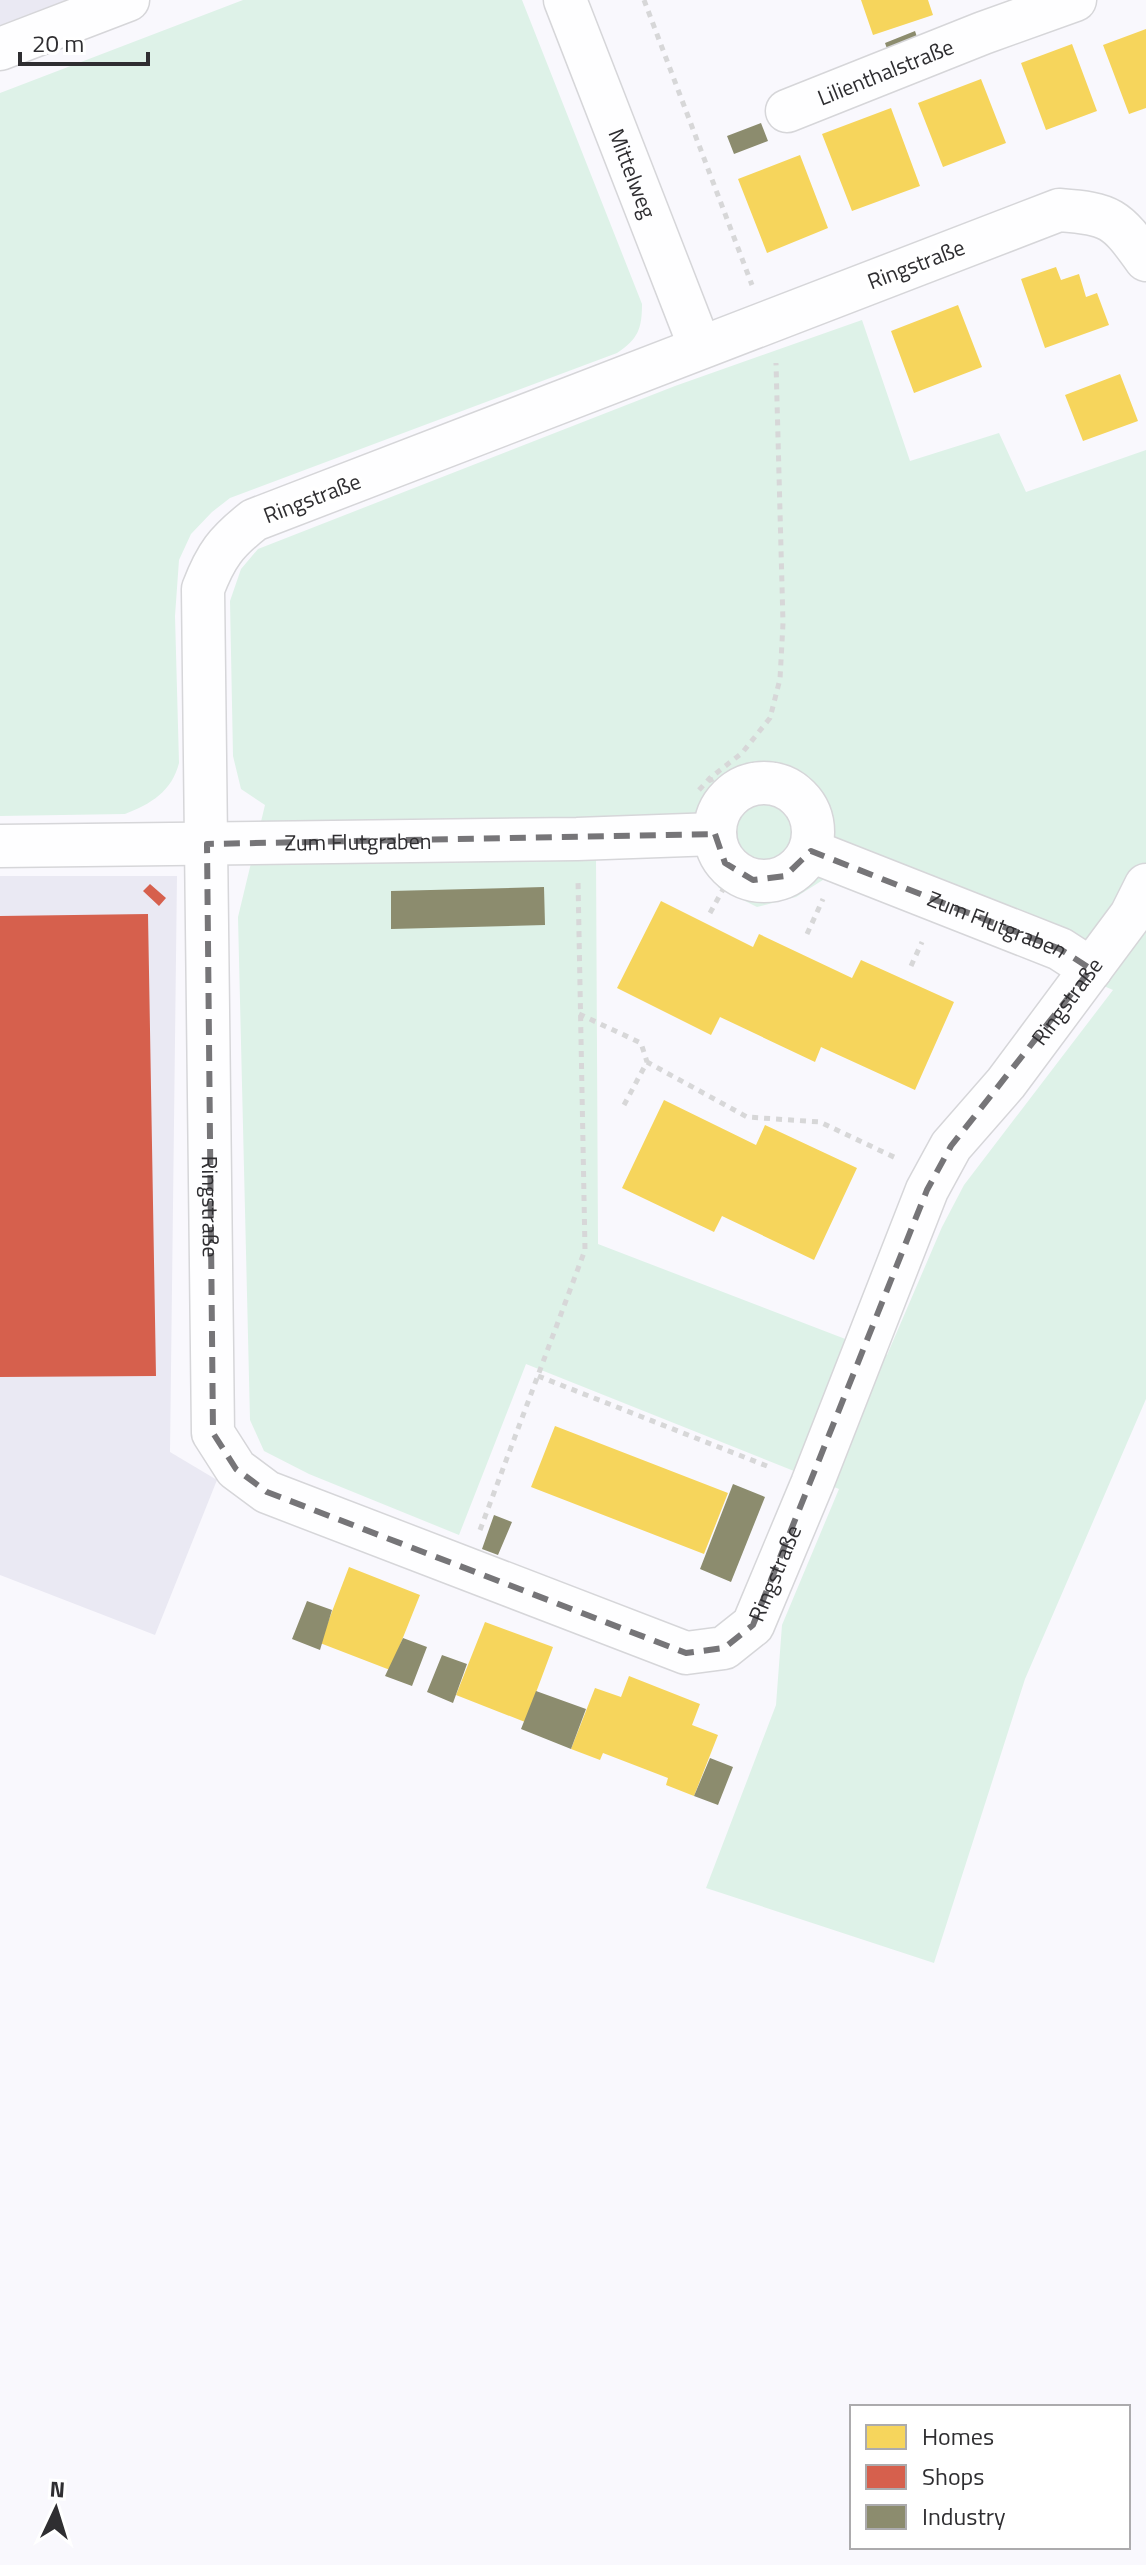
<svg xmlns="http://www.w3.org/2000/svg" width="1146" height="2565" font-family="'Titillium Web',sans-serif">
<style>
.built{fill:#eae9f3}
.green{fill:#def2e8;fill-rule:evenodd}
.homes{fill:#f6d55c}
.shops{fill:#d6604d}
.industry{fill:#8c8c6e}
.lines{fill:none;stroke-linecap:round;stroke-linejoin:round}
.minor-casing{stroke:#d6d6d9;stroke-width:45}
.path{stroke:#d7d7d8;stroke-width:5;stroke-dasharray:6 6;stroke-linecap:butt}
.minor{stroke:#fefeff;stroke-width:42}
.marked{fill:none;stroke:#767578;stroke-width:6;stroke-dasharray:16 10;stroke-linejoin:round}
.labels{text-anchor:middle;dominant-baseline:central;stroke-width:8;stroke-linejoin:round;paint-order:stroke}
.street-label{font-size:22px;fill:#2f2e31;stroke:#fff}
</style>
<rect width="100%" height="100%" fill="#f9f8fd"/>
<path class="built" d="M0,0H73L0,27Z
M0,876H177L170,1452L217,1480L155,1635L0,1575Z"/>
<path class="green" d="M243,0H522L642,304C642,329 638,339 617,353L230,498L212,512L191,534L179,560L175,616L179,763C172,791 151,804 125,814L0,816V93Z
M862,320L910,461L999,433L1026,492L1146,450V1399L1025,1679L934,1963L706,1888L776,1705L782,1625L839,1489L526,1364L459,1535L309,1474L264,1451L250,1420L238,917L265,805L241,789L233,756L230,601L241,569L258,549L675,386ZM697,855L719,888L757,907L796,897L826,878L876,888L1113,990L964,1185L942,1227L887,1355L598,1244L596,856Z"/>
<path class="homes" d="M861,0H928L933,15L873,35Z
M1146,29V108L1129,114L1103,45Z
M1072,44L1097,111L1046,130L1021,63Z
M981,79L1006,143L943,167L918,103Z
M891,108L920,186L852,211L822,134Z
M800,155L828,228L767,253L738,179Z
M1056,267L1061,280L1079,274L1086,297L1097,293L1109,325L1045,348L1021,279Z
M958,305L982,367L914,393L891,331Z
M1120,374L1138,421L1083,441L1065,395Z
M661,901L753,947L759,934L852,978L861,960L954,1002L915,1090L821,1047L815,1062L720,1017L711,1035L617,988Z
M664,1100L756,1145L765,1125L857,1168L814,1260L722,1216L714,1232L622,1188Z
M555,1426L728,1493L704,1554L531,1487Z
M349,1567L420,1595L390,1670L320,1643Z
M485,1622L553,1647L525,1722L456,1695Z
M629,1676L700,1704L692,1725L718,1735L694,1796L666,1785L668,1778L603,1753L600,1760L571,1749L595,1688L621,1697Z"/>
<path class="shops" d="M150,884L166,898L159,906L143,891Z
M148,914L156,1376L0,1377V916Z"/>
<path class="industry" d="M915,31L921,49L891,60L885,43Z
M761,123L768,141L734,154L727,136Z
M544,887L545,925L391,929V891Z
M733,1484L765,1497L731,1582L700,1569Z
M494,1515L512,1522L498,1555L482,1549Z
M307,1601L332,1610L320,1650L292,1639Z
M403,1638L427,1647L412,1686L385,1676Z
M442,1655L467,1664L453,1703L427,1692Z
M536,1691L586,1709L571,1749L521,1729Z
M710,1758L733,1767L718,1805L694,1796Z"/>
<g class="lines">
<defs>
<g id="minor">
<path id="s1" d="M565,0L700,347"/>
<path d="M0,49L128,0"/>
<path id="s2" d="M787,111L983,33L1075,0"/>
<path id="s3" d="M1146,260C1116,218 1111,214 1059,210L254,520C226,542 216,555 203,589L213,1433L236,1469L267,1492L686,1653L724,1648L753,1625L812,1484L927,1190L951,1146L1006,1083L1131,915L1146,885"/>
<circle cx="764" cy="832" r="49"/>
<path id="s4" d="M0,846L577,839L715,834"/>
<path id="s5" d="M811,851L1060,949L1091,969"/>
</g>
</defs>
<use href="#minor" class="minor-casing"/>
<path class="path" d="M644,0L752,285
M699,790L710,778
M717,793L710,778L742,753L770,718L780,679L783,623L776,363
M710,913L731,875
M807,934L823,899
M911,966L922,942
M579,1014L641,1043L647,1062
M624,1105L647,1062L747,1117L820,1122L898,1159
M538,1376L772,1468
M480,1530L585,1250L578,880"/>
<use href="#minor" class="minor"/>
</g>
<path class="marked" d="M715,834L725,863L753,880L785,876L811,851L1060,949L1091,969L951,1146L927,1190L753,1625L724,1648L686,1653L267,1492L236,1469L213,1433L207,844Z"/>
<g class="labels">
<g class="street-label">
<text stroke="none"><textPath href="#s2" startOffset="106">Lilienthalstraße</textPath></text>
<text stroke="none"><textPath href="#s1" startOffset="186">Mittelweg</textPath></text>
<text transform="translate(916 264) rotate(-21)">Ringstraße</text>
<text transform="translate(312 498) rotate(-21)">Ringstraße</text>
<text stroke="none"><textPath href="#s4" startOffset="358">Zum Flutgraben</textPath></text>
<text stroke="none"><textPath href="#s5" startOffset="200">Zum Flutgraben</textPath></text>
<text stroke="none"><textPath href="#s3" startOffset="3210">Ringstraße</textPath></text>
<text stroke="none"><textPath href="#s3" startOffset="1674">Ringstraße</textPath></text>
<text stroke="none"><textPath href="#s3" startOffset="2562">Ringstraße</textPath></text>
</g>
</g>
<rect x="850" y="2405" width="280" height="144" fill="#ffffff" stroke="#acabad" stroke-width="2"/>
<rect x="866" y="2425" width="40" height="24" fill="#f6d55c" stroke="#acabad" stroke-width="2"/>
<text x="922" y="2445" font-size="24" fill="#2f2e31">Homes</text>
<rect x="866" y="2465" width="40" height="24" fill="#d6604d" stroke="#acabad" stroke-width="2"/>
<text x="922" y="2485" font-size="24" fill="#2f2e31">Shops</text>
<rect x="866" y="2505" width="40" height="24" fill="#8c8c6e" stroke="#acabad" stroke-width="2"/>
<text x="922" y="2525" font-size="24" fill="#2f2e31">Industry</text>
<g transform="translate(56 2509) rotate(4)" stroke="#ffffff" stroke-width="6" paint-order="stroke">
<path d="M0-6L14 30L0 20L-14 30Z" fill="#2f2e31"/>
<text y="-12" font-size="22" font-weight="bold" text-anchor="middle" fill="#2f2e31">N</text>
</g>
<path d="M20 52v12h128v-12" fill="none" stroke="#2f2e31" stroke-width="4"/>
<text x="32" y="52" font-size="24" fill="#2f2e31" stroke="#ffffff" stroke-width="6" paint-order="stroke">20 m</text>
</svg>
